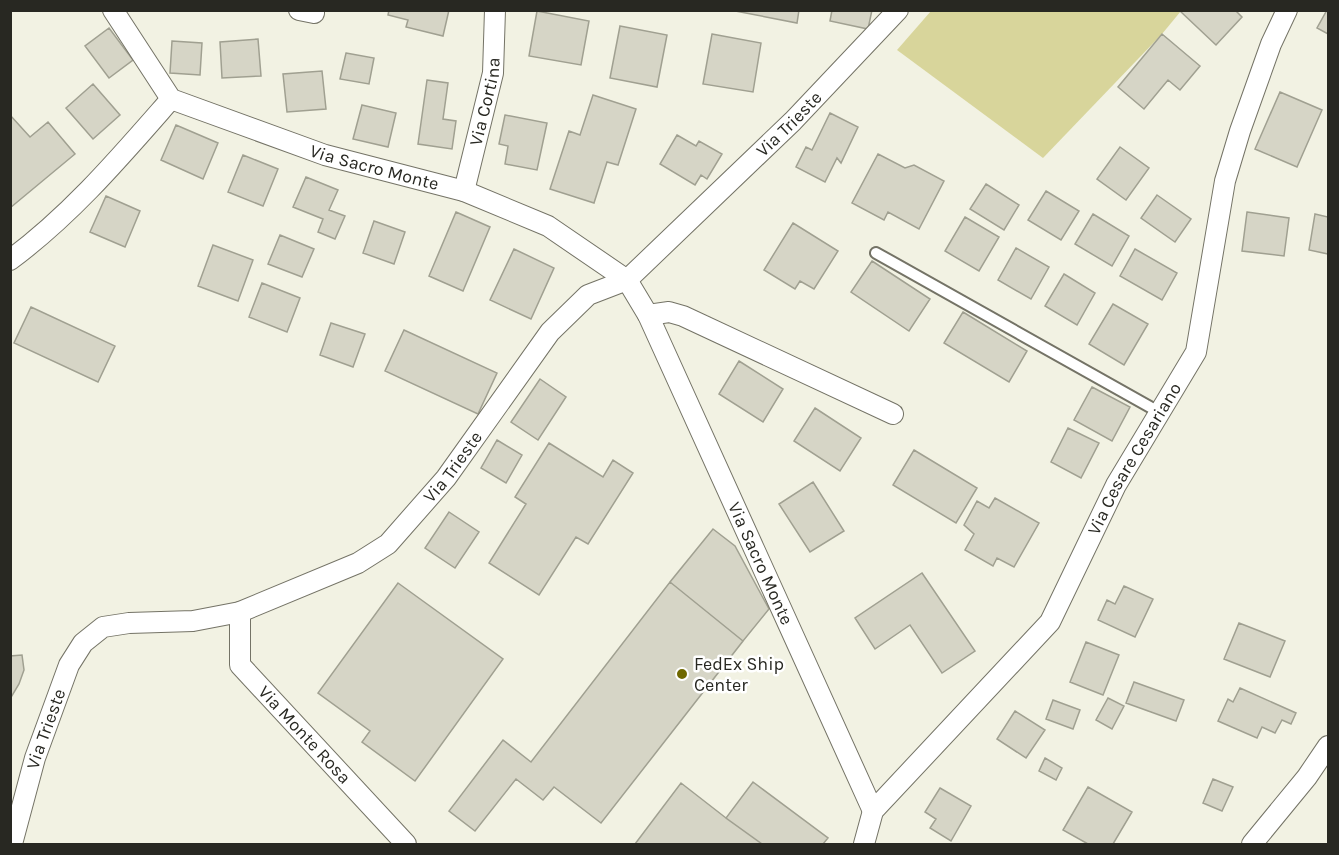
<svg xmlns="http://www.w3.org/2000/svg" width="1339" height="855" font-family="Karla,sans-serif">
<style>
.green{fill:#d8d59b}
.building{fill:#d6d5c6;stroke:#a0a091;stroke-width:1.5}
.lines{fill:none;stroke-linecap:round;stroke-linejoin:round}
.lane-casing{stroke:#747366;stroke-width:14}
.street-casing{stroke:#747366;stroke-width:22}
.lane{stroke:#fff;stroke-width:10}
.street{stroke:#fff;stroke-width:20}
.poi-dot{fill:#6f6800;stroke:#fff;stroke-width:2}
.labels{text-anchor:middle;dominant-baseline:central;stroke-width:5;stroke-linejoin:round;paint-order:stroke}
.street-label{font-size:18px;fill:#282822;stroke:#fff}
.poi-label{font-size:18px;fill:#282822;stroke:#fff;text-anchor:start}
</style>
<rect width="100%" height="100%" fill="#f2f2e3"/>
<path class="green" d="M931,11H1181L1162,34L1043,158L897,50Z"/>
<path class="building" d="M389,10H449L443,36L406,27L408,20L388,15Z
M730,10H799L797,23Z
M832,10H872L868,29L830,21Z
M1235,10L1242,17L1216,45L1180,11Z
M1327,10H1328V34L1317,28Z
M537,11L589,21L581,65L529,56Z
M620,26L667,35L657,87L610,78Z
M109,28L133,60L109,78L85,46Z
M712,34L761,43L753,92L703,84Z
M1162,34L1200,66L1180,90L1168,80L1144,109L1118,87Z
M258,39L261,76L222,78L220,42Z
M172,41L202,43L200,75L170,73Z
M346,53L374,58L369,84L340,79Z
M322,71L326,109L287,112L283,74Z
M427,80L448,83L443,119L456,121L452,149L418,144Z
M93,84L120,115L93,139L66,108Z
M1280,92L1322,110L1297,167L1255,149Z
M593,95L636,109L618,165L607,162L594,203L550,189L569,131L580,135Z
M362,105L396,113L388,147L353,139Z
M830,113L858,127L841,163L837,158L825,182L796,167L806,147L812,150Z
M10,115L30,137L48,122L75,154L10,208Z
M505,115L547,123L537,170L505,164L508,146L499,144Z
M176,125L218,143L203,179L161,160Z
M677,135L696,146L699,141L722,154L707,179L701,175L695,185L660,164Z
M1120,147L1149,168L1126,200L1097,179Z
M878,154L905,168L914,165L944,181L919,229L888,212L884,220L852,203Z
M243,155L278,169L263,206L228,192Z
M306,177L338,190L329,210L345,216L335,239L318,232L323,219L293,207Z
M986,184L1019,205L1004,230L970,209Z
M1046,191L1079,211L1061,240L1028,220Z
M1157,195L1191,219L1175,242L1141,218Z
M106,196L140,211L125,247L90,232Z
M456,212L490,227L463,291L429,276Z
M1247,212L1289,218L1284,256L1242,251Z
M1093,214L1129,236L1112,266L1075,244Z
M1315,214L1328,217V254L1309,250Z
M965,217L999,237L979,271L945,251Z
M374,221L405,232L394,264L363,253Z
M793,223L838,251L814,289L800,281L795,289L764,270Z
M280,235L314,249L302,277L268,264Z
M213,245L253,260L238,301L198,286Z
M1016,248L1049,267L1031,299L998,280Z
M514,249L554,268L531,319L490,300Z
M1135,249L1177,273L1162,300L1120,276Z
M872,261L930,299L909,331L851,292Z
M1064,274L1095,293L1077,325L1045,306Z
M262,283L300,298L287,332L249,317Z
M1113,304L1148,324L1124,365L1089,344Z
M31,307L115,346L98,382L14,343Z
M963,312L1027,351L1009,382L944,343Z
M331,323L365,334L353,367L320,355Z
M404,330L497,373L478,414L385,371Z
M739,361L783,389L763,422L719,394Z
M540,379L566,397L538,440L511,422Z
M1092,387L1130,407L1112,441L1074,420Z
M815,408L861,438L840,471L794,441Z
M1068,428L1099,443L1081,478L1051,462Z
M497,440L522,455L506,483L481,468Z
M549,443L603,477L613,460L633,473L588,544L576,537L539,595L489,563L526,504L515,497Z
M914,450L977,488L956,523L893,485Z
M813,482L844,531L810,552L779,504Z
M995,498L1039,523L1014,567L997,558L993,566L965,550L974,534L964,525L977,501L989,508Z
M449,512L479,532L455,568L425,548Z
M713,529L735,546L769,609L743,641L670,582Z
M922,573L975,651L942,673L910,625L875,649L855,618Z
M670,582L743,641L601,823L554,787L543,800L516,779L475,831L449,811L503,740L531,762Z
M398,583L503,659L415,781L362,742L370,731L318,693Z
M1124,586L1153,599L1135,637L1098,620L1107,600L1115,604Z
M1239,623L1285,641L1270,677L1224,659Z
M1086,642L1119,655L1103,695L1070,682Z
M22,655L24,670L19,684L10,699V656Z
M1134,682L1184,700L1176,721L1126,703Z
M1240,688L1296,713L1291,724L1282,720L1275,733L1262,727L1257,738L1218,721L1228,699L1233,702Z
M1108,698L1124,706L1112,729L1096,720Z
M1053,700L1080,710L1073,729L1046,719Z
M1015,711L1045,730L1026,758L997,739Z
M1045,758L1062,768L1056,780L1039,771Z
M1213,779L1233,787L1222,811L1203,803Z
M753,782L828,838L823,844H762L726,818Z
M681,783L726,818L762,844H635Z
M1088,787L1132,812L1113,844H1088L1063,830Z
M940,788L971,806L951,841L930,828L936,819L925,812Z"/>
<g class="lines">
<defs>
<path id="lane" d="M876,253L1159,412"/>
<g id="street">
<path id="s1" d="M113,10L171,99L325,155L464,191L548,226L627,280L648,315L873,811"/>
<path d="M299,10L314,13V10"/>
<path id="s2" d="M464,191L493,73L495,10"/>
<path d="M10,260C72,214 121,156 171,99"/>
<path d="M648,315L669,312L683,316L893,414"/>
<path id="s3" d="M240,612V665L406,844"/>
<path id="s4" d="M12,844L35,758L69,665L83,643L103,627L129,623L193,621L240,612L358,563L388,544L446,478L550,332L588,295L627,280L793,121L898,10"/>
<path id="s5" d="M864,844L873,811L1050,622L1116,485L1196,352L1225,181L1240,131L1271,44L1287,10"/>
<path d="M1252,844L1307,777L1328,746"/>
</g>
</defs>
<use href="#lane" class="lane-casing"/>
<use href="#street" class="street-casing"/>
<use href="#lane" class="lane"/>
<use href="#street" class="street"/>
</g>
<circle class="poi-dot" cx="682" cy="674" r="6"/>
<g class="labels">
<g class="street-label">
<text stroke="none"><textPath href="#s2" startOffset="92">Via Cortina</textPath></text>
<text stroke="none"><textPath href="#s4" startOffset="1128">Via Trieste</textPath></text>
<text stroke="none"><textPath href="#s1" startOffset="321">Via Sacro Monte</textPath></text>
<text stroke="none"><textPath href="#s5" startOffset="477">Via Cesare Cesariano</textPath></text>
<text stroke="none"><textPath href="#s4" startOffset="642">Via Trieste</textPath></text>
<text stroke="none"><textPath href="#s1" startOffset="914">Via Sacro Monte</textPath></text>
<text stroke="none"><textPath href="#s4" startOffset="120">Via Trieste</textPath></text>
<text stroke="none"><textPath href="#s3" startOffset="148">Via Monte Rosa</textPath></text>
</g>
<g class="poi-label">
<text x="694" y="664">FedEx Ship<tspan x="694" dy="21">Center</tspan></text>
</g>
</g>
<rect width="1339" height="855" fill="none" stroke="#282822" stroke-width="24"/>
</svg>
